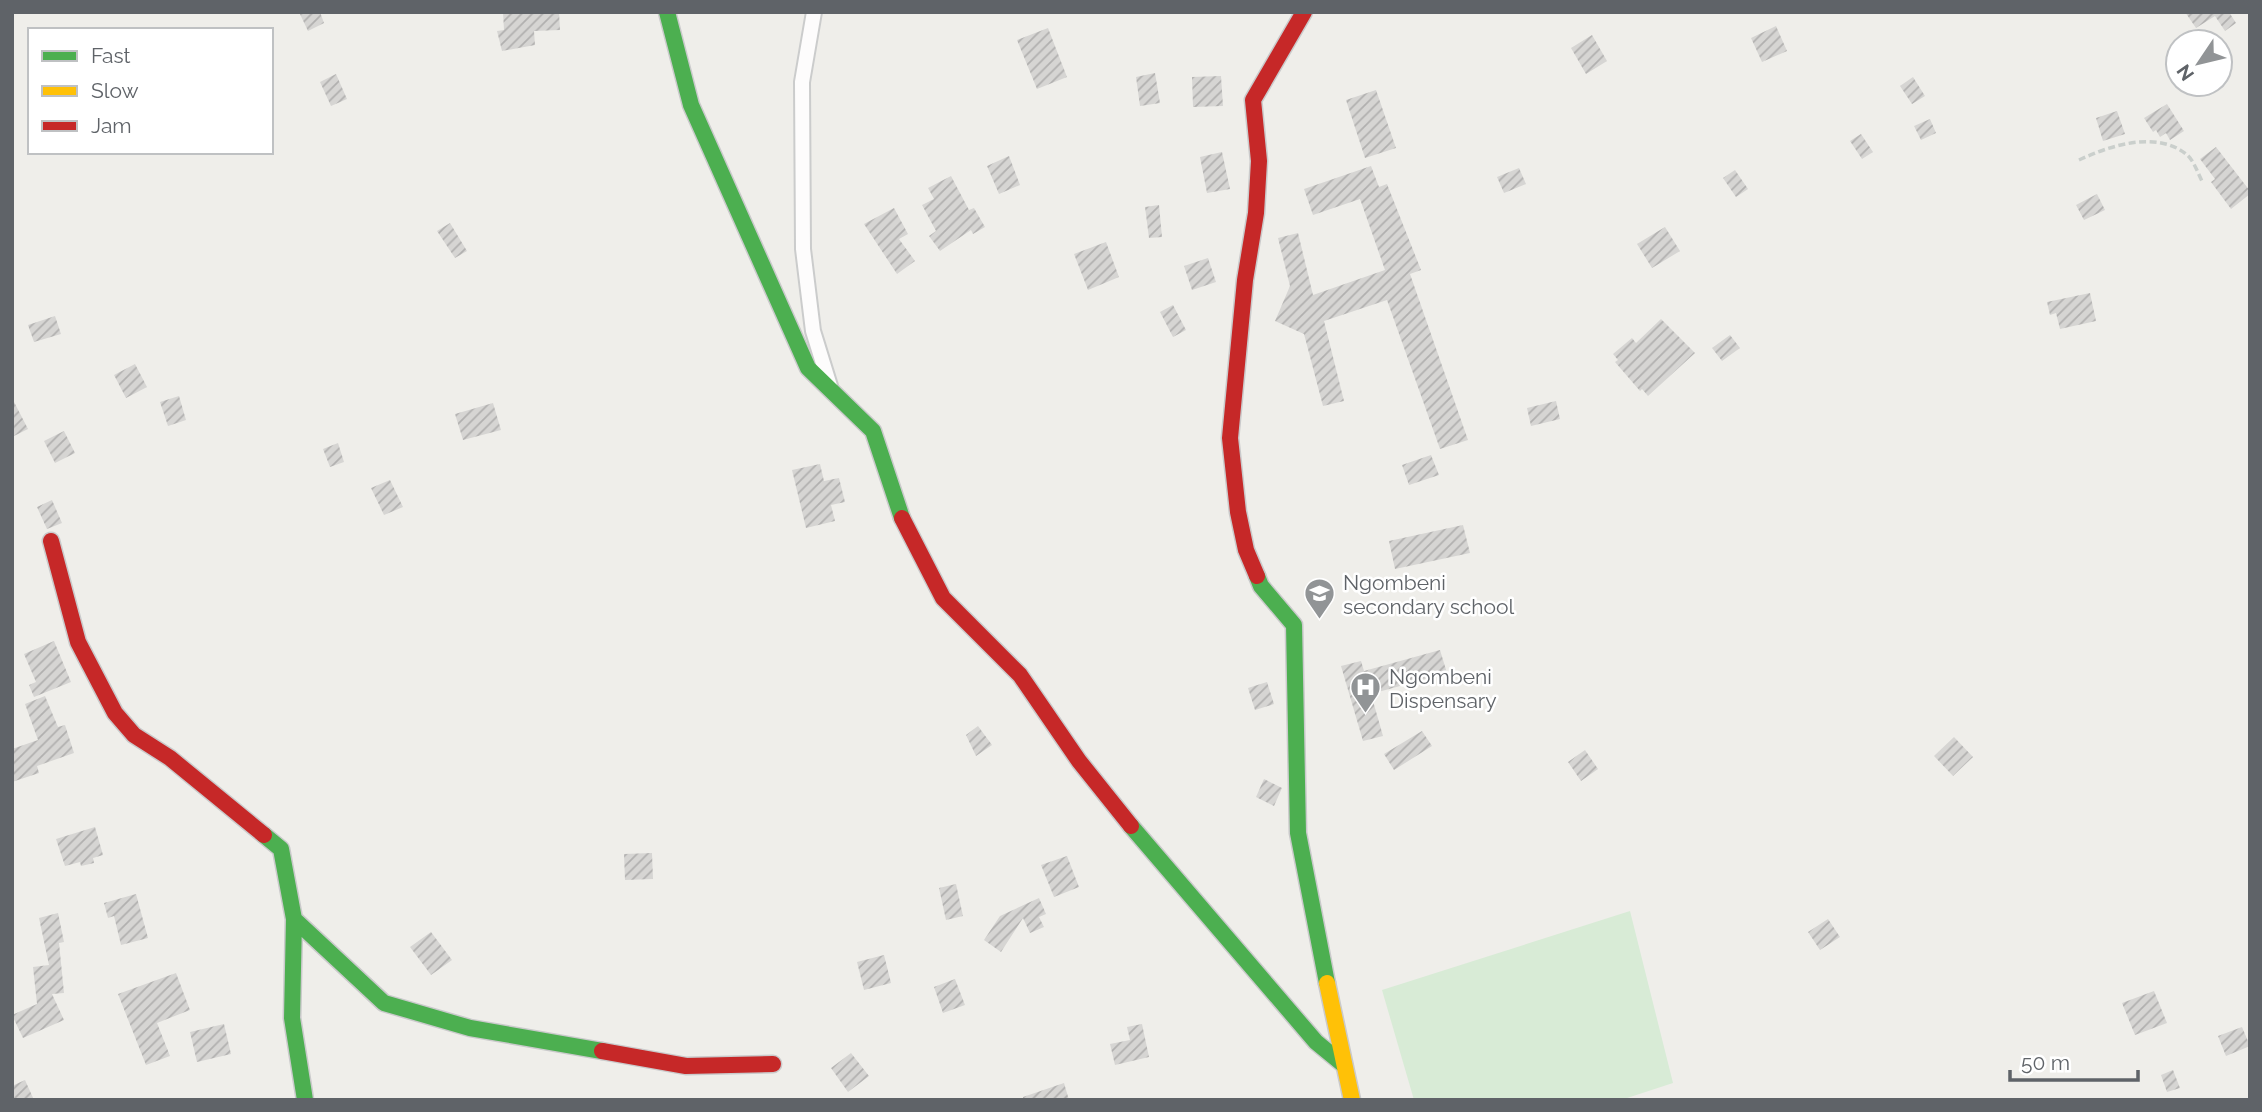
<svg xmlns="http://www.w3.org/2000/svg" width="2262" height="1112" font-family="Raleway,sans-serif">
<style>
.pitch{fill:#d8ebd6}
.building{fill:url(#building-hatch)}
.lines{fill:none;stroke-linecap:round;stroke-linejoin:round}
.street-casing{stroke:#cbcccc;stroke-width:18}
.fast-casing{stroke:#cacacb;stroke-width:19}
.slow-casing{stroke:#cacacb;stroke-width:19}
.jam-casing{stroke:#cacacb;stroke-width:19}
.path{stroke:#cacfcc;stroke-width:3.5;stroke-dasharray:7 3.5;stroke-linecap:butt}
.street{stroke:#fdfcfc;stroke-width:14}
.fast{stroke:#4caf50;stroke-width:16}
.slow{stroke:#ffc107;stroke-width:16}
.jam{stroke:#c62828;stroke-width:16}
.labels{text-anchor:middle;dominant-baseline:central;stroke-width:5;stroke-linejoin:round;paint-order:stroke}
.poi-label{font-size:21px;fill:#5f6368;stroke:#fff;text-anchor:start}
</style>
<defs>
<pattern id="building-hatch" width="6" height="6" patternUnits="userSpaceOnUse" patternTransform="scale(1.75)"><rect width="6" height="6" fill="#d6d5d3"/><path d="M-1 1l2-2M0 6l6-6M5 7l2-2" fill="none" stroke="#b1b0af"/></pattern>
</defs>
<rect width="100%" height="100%" fill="#efeeea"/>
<path class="pitch" d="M1630,911L1673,1083L1621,1100H1414L1382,990Z"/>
<path class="building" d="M299,12H320L324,23L308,31Z
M503,12H559L560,30L534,31L535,45L502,51L497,31L504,30Z
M2185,12H2229L2236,23L2225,31L2215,16L2196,28Z
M1776,26L1787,51L1762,62L1751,38Z
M1048,28L1067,77L1037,89L1017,40Z
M1592,35L1607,61L1586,74L1571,48Z
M1155,73L1160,103L1140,106L1136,77Z
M336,74L347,99L331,106L320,82Z
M1221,76L1223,106L1193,107L1192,77Z
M1913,77L1925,96L1912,104L1900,86Z
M1376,90L1396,148L1365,158L1346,100Z
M2167,104L2184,131L2170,140L2166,133L2160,137L2156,130L2153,132L2144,118Z
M2117,111L2125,134L2103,141L2096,118Z
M1930,119L1936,133L1921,140L1914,126Z
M1861,134L1873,152L1862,159L1850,141Z
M2216,147L2250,191V194L2231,209L2211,182L2215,179L2200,159Z
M1222,152L1230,189L1207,193L1200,157Z
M1009,156L1020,185L999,194L987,166Z
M1371,166L1379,187L1387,184L1421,270L1410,274L1468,440L1440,449L1387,300L1324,321L1344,401L1323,406L1304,334L1275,321L1290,286L1278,238L1298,233L1313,295L1385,270L1360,199L1313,215L1304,189Z
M1519,168L1526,184L1504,193L1497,177Z
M1735,170L1748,189L1736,197L1723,178Z
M951,176L969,210L974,208L985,227L973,234L971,230L940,251L929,236L936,231L922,205L934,199L928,188Z
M2097,194L2105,210L2084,220L2076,205Z
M1159,205L1162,237L1149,238L1145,207Z
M894,208L908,234L899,239L915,261L897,274L864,224Z
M450,223L467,251L455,258L437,231Z
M1665,227L1680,251L1652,268L1637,244Z
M1106,242L1119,277L1088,290L1074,254Z
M1208,258L1216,282L1192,290L1184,266Z
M2090,293L2096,321L2060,329L2056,313L2050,315L2047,302Z
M1173,305L1186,330L1173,337L1160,312Z
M55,316L61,334L34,342L28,325Z
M1661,319L1695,353L1648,396L1642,389L1640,391L1615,362L1618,360L1613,354L1632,338L1636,343Z
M1730,335L1740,348L1722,361L1712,348Z
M135,364L147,387L126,398L114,375Z
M179,396L186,420L168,426L160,402Z
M12,398L28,429L12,437Z
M1556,401L1560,419L1531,426L1527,408Z
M493,403L501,430L463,440L455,414Z
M64,431L75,453L55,463L44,441Z
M338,443L344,462L330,467L323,449Z
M1431,455L1439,475L1409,485L1402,465Z
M820,464L824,481L839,478L845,502L831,505L835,521L806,528L792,470Z
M390,480L403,507L384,515L371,488Z
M52,500L62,523L47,529L37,507Z
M1463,525L1470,553L1395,569L1389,541Z
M54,641L71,682L34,697L29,685L36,682L24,654Z
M1440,650L1447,673L1371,694L1383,736L1363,741L1341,666L1361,661L1364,671Z
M1267,682L1274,704L1255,710L1248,688Z
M45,696L58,727L65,725L74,753L37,766L39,773L12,782V749L38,740L25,704Z
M978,726L992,745L976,756L966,735Z
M1422,731L1432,746L1394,770L1384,754Z
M1954,737L1973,757L1953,776L1934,756Z
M1585,750L1598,769L1581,781L1568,762Z
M1264,779L1282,788L1274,806L1256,797Z
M95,827L103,855L93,858L94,863L81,866L80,862L65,866L56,839Z
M652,853L653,879L625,880L624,854Z
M1067,856L1079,887L1054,897L1041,865Z
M956,884L963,916L946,920L939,888Z
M136,894L148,938L121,945L114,916L108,918L104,903Z
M1039,898L1046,914L1039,917L1044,927L1030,933L1023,918L1001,952L984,940L1000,916Z
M58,913L64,942L59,943L64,993L52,994L64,1020L23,1038L12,1015L37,1004L33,967L49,965L39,918Z
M1828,919L1840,937L1820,950L1808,932Z
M431,932L452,960L431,975L410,947Z
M884,955L891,983L864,990L857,962Z
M176,973L190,1010L157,1023L170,1056L146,1065L118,994Z
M955,979L965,1005L943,1013L934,987Z
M2154,991L2167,1023L2135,1035L2122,1003Z
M224,1024L231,1054L197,1062L190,1032Z
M1142,1024L1149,1057L1115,1065L1110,1044L1130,1040L1127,1027Z
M2242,1027L2250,1046L2226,1056L2218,1036Z
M851,1053L869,1076L848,1092L831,1068Z
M2173,1070L2180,1088L2167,1092L2161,1075Z
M25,1080L34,1100H12V1086Z
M1064,1083L1069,1100H1023V1097Z"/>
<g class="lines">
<defs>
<path id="street" d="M814,12L802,82L803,249L813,331L830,386"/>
<path id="fast" d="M667,12L691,105L808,368L873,431L902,518
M1257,576L1261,586L1294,625L1298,833L1327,983
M1131,826L1316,1042L1344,1065
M264,835L281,849L294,919L292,1018L305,1100
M294,919L384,1003L470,1028L602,1051"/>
<path id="slow" d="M1327,983L1352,1100"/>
<path id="jam" d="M902,518L943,598L1020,675L1079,761L1131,826
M51,541L78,642L115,713L134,735L170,758L264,835
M1257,576L1246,550L1238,512L1230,438L1245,280L1256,213L1259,161L1253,100L1304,12
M602,1051L686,1066L773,1064"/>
</defs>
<use href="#street" class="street-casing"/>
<use href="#fast" class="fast-casing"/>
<use href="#slow" class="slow-casing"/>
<use href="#jam" class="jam-casing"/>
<path class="path" d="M2079,160C2109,146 2156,130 2186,154C2194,160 2198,174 2203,183"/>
<use href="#street" class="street"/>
<use href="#fast" class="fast"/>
<use href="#slow" class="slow"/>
<use href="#jam" class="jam"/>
</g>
<defs>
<symbol id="school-pin" viewBox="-11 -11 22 30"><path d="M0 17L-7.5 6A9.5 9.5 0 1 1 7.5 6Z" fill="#919496" stroke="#fff"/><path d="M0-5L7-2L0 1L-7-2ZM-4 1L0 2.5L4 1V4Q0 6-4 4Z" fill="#fff"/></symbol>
<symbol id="hospital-pin" viewBox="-11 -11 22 30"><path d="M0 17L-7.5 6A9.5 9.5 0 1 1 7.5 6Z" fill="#919496" stroke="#fff"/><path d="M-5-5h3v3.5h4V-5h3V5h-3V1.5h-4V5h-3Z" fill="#fff"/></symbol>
</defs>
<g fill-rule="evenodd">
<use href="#school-pin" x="1302" y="576" width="35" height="47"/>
<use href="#hospital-pin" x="1348" y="670" width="35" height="47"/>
</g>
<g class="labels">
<g class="poi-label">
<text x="1343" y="582">Ngombeni<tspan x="1343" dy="24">secondary school</tspan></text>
<text x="1389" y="676">Ngombeni<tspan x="1389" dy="24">Dispensary</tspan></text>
</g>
</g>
<rect width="2262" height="1112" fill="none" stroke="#5f6368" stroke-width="28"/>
<rect x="28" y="28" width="245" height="126" fill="#ffffff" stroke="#bfc1c3" stroke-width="2"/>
<rect x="42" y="51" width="35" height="10" fill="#4caf50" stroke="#bfc1c3" stroke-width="2"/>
<text x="91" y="63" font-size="21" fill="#5f6368">Fast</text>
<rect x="42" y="86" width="35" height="10" fill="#ffc107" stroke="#bfc1c3" stroke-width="2"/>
<text x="91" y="98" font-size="21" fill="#5f6368">Slow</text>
<rect x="42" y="121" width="35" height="10" fill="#c62828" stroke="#bfc1c3" stroke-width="2"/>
<text x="91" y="133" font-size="21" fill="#5f6368">Jam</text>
<g transform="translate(2199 63) rotate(235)"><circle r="33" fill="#ffffff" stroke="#bfc1c3" stroke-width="2"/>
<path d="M0-5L12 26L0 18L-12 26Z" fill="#919496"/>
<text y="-10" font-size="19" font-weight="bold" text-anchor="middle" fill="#5f6368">N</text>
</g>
<path d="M2010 1070v10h128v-10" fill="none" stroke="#5f6368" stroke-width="3.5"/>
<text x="2021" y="1070" font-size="21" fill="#5f6368" stroke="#ffffff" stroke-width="5" paint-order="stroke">50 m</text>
</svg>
